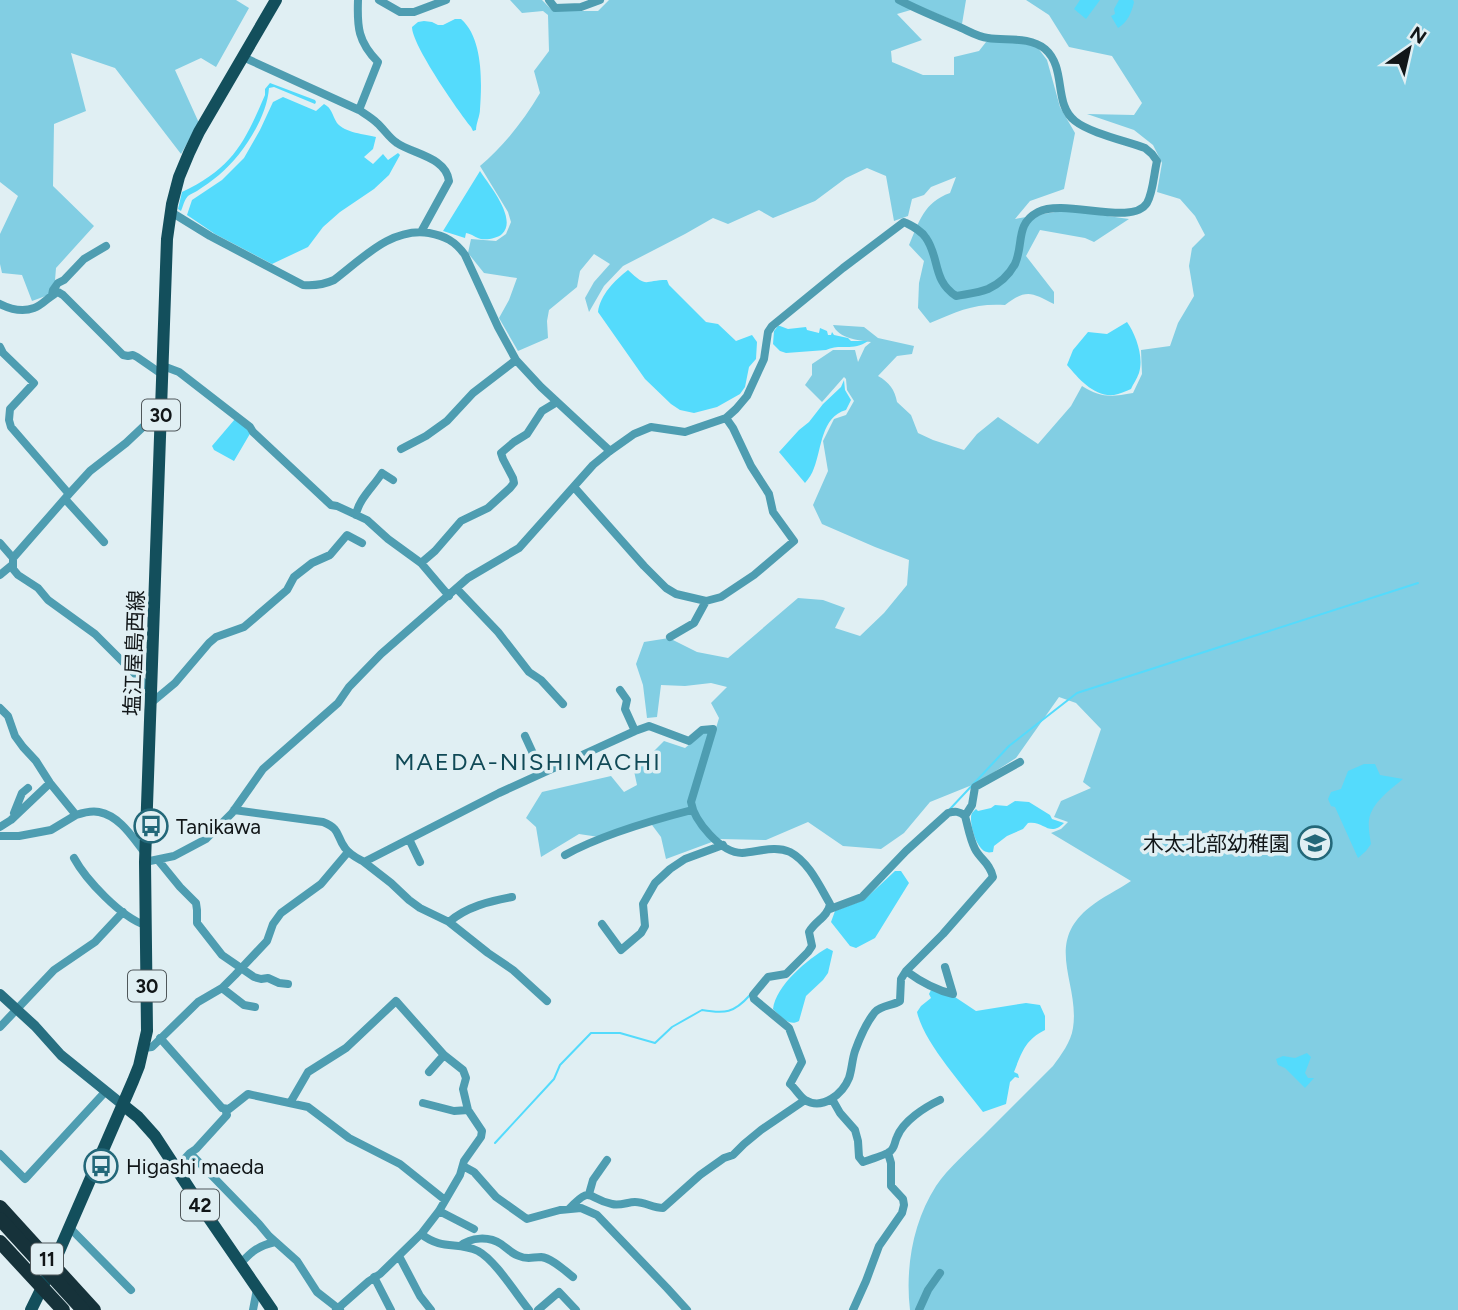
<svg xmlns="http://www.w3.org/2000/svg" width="1458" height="1310" font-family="Figtree,'Noto Sans JP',sans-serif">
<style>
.green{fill:#82cee3}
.water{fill:#54dbfc}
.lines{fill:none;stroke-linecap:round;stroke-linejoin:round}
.stream{stroke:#54dbfc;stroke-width:2}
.street{stroke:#4e9db1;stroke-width:8}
.secondary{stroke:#276f81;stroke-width:10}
.primary{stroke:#134f5c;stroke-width:12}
.highway{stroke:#16323a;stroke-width:14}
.highway-bridge{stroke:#16323a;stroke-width:14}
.labels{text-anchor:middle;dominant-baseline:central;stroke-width:7;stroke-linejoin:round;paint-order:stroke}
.shield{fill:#e0eff3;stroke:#4f575a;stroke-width:2}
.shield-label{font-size:19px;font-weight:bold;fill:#111618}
.street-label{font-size:21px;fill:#111618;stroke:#e0eff3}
.poi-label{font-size:21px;fill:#111618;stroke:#e0eff3;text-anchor:start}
.quarter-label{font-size:24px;letter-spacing:2px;fill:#114a57;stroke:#e0eff3}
</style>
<rect width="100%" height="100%" fill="#e0eff3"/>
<path class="green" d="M0,0H236L249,8L216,67L201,58L175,70L199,123L181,154L115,68L71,53L86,111L54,124L53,186L94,226L56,268L54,293L32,301L22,275L2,273L0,264V234L18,196L0,182Z
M510,0H542L553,11H598L609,0H966L962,24L921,7L897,14L922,40L891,51L892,62L923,75H954V57L979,51L986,42H1024L1038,48L1047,60L1060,107L1075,133L1064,189L1030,201L1015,219L1055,212H1079L1129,219L1094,242L1085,238L1040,230L1026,256L1054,292V304C1032,293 1027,288 1005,305C975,303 958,311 930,323L918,308L919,283L924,261L909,245C919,222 924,202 950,193L956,177L931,187L924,195L912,199L908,216L894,221L886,176L867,168L846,178L815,201L773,218L759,210L728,224L713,218L685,234L623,266L604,286L589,312L585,298L594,282L610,264L594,254L580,271L577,287L549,310L547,321L548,338L518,351L499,318L509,300L517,278L484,273L468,253L471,239L496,241L506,234L511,222L508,212L480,166C504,146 524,120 540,93L534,71L549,51L548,15L543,11L522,13Z
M1026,0H1458V1310H910C905,1268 913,1222 936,1186C948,1168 969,1150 984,1135C1007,1112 1030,1089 1053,1066C1061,1055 1071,1042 1073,1028C1080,983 1043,944 1090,907C1102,897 1118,890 1131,881L1051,833L1061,829L1068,822L1054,817L1061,801L1091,788L1083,782L1101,729L1076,703L1059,697L1016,758L977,783L930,802L904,833L881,849L843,846L808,822L766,840L720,839L666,859L661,837L649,821L599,837L579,834L541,857L536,827L526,818L542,792L611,776L624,792L637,785L634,771L664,741L685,748L702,734L716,728L719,718L711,703L727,687L711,683L685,686L661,685L657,717L647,718L643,685L636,664L644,642L669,638L697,652L728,658L798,598L823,600L845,608L835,628L860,636L884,613L907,585L909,560L875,547L822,524L813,505L828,471L823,441L834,419L846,415L854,401L847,390L846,379L844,377L822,402L805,385L812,375V364L833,350H855L858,362L865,347L871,342C858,340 839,339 833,325L864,327L878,338L914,346L912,354L897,356L878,376C889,382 895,390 897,402L911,415L918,433L933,440L964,450L977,434L998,417L1038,444L1071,406L1082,386C1101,398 1111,397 1133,393L1142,374L1141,350L1170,346L1178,323L1194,296L1189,266L1192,248L1205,235L1195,216L1180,199L1157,192L1162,163L1153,145L1134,130L1087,114L1134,115L1142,103L1112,56L1069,47L1049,15Z"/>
<path class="water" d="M1080,0H1100L1086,19L1074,9Z
M1119,0H1133L1134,2C1132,12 1127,23 1118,28L1111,16L1115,14L1114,9Z
M455,19H461C483,38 482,82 480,109C480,116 476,123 476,130L473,131L471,127C458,111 412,45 412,27L418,22L424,21L432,22L438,25H443Z
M270,83L315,100L316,102L315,104L274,87L269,88C267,118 242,156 219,175C212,181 204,186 197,191C194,193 190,194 188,196C184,200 183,207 181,211L178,209L182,192C232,168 244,144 265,95V89Z
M283,97L316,111L324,104C332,108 332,115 337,123C345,133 365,134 376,137L373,149L364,157L373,164L383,154L388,160L398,153L400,155L389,175L374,189L340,212L323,227L308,247L272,264L215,234L187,215L192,200L222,180L244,158L260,130L273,102Z
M480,171C489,185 518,219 502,234C498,238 488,240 481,239C476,238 472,234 466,233L465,238L443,231Z
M628,270C648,289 643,280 667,280L669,285L706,322L718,324L736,341L752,335L757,342L756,359L749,367L745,387L740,394L717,407L694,413L680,410L671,404L645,379L598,312C600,295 615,280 628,270Z
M1127,322C1136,335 1144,357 1139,373C1137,379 1133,384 1131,389C1126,391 1119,394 1114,395C1094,397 1079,379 1067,365L1073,350L1088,332L1107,334Z
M778,326H780L788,329L806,327L807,330L819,333L820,328L827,331L828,335H831L832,332L834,335L848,338L851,341H868C853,352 840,343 826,350L786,353L780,351L773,344L774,331Z
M844,380L845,390L851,400L846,410C821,417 822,448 814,468C812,474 809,478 805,483L779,452L799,430L809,422L823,404L841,387Z
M235,419L251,432L234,461L214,450L212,446Z
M1364,764H1375L1380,775L1403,779C1390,790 1372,802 1369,820C1368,827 1370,837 1371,844L1366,851L1358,858L1335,807L1331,806L1328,799L1331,792L1341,789L1348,771Z
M1015,801L1029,802L1050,815L1052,819L1064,823C1049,838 1044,820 1028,823L1023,829L1007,836L994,846L993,852C991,852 989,853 987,852C977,850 971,828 971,819C971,813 972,813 976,809L978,811L991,808L995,805L1007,806Z
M895,871H901L909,883L875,938L856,948L850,946L831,922L835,911L864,900Z
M827,948L833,951L828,973L823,980L806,996L799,1021C789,1027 780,1016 773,1009C776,985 808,959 827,948Z
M931,990L955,997L976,1011L1026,1003L1040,1005L1045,1016V1030C1025,1040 1022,1052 1014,1072L1018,1074L1019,1078L1015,1077L1010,1082L1006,1104L983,1112C963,1085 924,1043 917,1012L921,1006L931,998L929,994Z
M1307,1053L1311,1057L1305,1073L1308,1078H1314L1305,1088L1285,1068L1278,1065L1276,1059L1283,1056L1295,1058Z"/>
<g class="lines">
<path class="stream" d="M950,809L1009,746L1077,693L1418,583
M495,1143L554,1079L560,1065L591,1033H620L655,1043L672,1027L702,1010C725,1014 734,1013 750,995"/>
<path class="street" d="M358,0C357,27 358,42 378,62L359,110
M379,0L400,12H414L446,0
M549,0L555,8L581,7L600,0
M243,57L359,110C365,114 372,118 377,123C384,129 389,138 397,143C413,154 446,157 449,181L421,232
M171,212L210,236L303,285C315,286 323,285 334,280C362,259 391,227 429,233C445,236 455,241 465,255L498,327L516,360L541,387L610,451
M52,295L53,290L58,283L64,280L84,259L106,246
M0,304C10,309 23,312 34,308C43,305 49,296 58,292L63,295L123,355L128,356L133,355L137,357L163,375
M0,347L3,353L34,383L10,409L9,420L11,427L69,494L90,471L126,443L161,410
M163,366L179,372L250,427L253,432L331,505L337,506L367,520L388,539L421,563L449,596
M401,449L426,436L447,421L473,393L516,360
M574,487L644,566L666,588L676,594L706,601
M69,494L13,558V569L18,575L38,588L48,600L95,634L151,690
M65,499L104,542
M356,515C358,500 374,486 382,473L393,480
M0,543L13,558
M421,563L435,551L461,521L488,508L510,488L514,483L513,478L503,459L501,453L514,442L527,434L542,411L557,402
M0,575L12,565
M457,589L498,632L529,672L541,680L563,704
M670,637L694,623L706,601L721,597L754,575L794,541L773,512L769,494L751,466L733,428L726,418
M620,690L627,700L625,709L635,731
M151,703L175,683L209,643L216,637L244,627L287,590L294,577L312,563L330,555L347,535L362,543
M0,708L8,716L15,736L23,747L36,761L50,783L76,815C82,813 91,810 99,812C120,816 133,838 145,853
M525,736L542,773
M234,810L323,822C341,829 336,836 345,848C350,855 357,858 364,862L499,793L635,731L649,726L689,741L702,730L713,729L691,802C694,821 721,853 742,853C758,852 775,845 790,852C809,862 820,887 830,904C828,917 815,921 809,932L812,946L808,952L786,974L768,977L753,995L754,999L789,1028L802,1062L790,1084C795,1088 800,1097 805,1100C823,1111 843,1093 849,1078C852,1069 852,1060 855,1051C860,1037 866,1023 875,1012C882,1005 892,1006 900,1001L901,979L906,971L943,934L993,877C990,863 980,859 975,849C970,839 968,827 965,816L972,805L975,787L1020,762
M14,813L22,793L28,788
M0,827L11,820L50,783
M0,836H19L51,830L76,815
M409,839L420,862
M565,855C601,835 653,820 692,810
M74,858C86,880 121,917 145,925
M158,860L180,887L196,903L197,910V923L222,955L254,977L261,979L268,978L279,983L288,984
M145,862L174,856L206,839L232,813L263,769L338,703L349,687L381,654L468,578L519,548L593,465L610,451L634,434L651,427L685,432L726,418L736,409L747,396L758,372L764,359L768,332L772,326L843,268L904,222C912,226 921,230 926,238C940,258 932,280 956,296C966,294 978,293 988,289C999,284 1009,275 1015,264C1024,244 1015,224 1038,212C1065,198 1132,227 1147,203C1153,193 1154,173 1157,161L1152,154L1145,148C1126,141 1090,133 1075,121C1053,104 1067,68 1045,49C1029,36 1006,41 988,38C977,37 967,30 957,26C938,18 918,10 899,0
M364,862L391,883L409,900L420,908L449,922C466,907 490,901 512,897
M830,909L862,897L906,851L948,813C955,811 959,811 965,816
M449,922L488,953L513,970L547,1001
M602,924L621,950L641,933L645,926L643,904L655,883L670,869L685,859L723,845
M906,971C921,982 935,990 953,994L945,967
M222,988L244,1005L255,1007
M0,1027L54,970L95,942L123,912
M160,1038L222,1108L229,1109L248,1094L308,1107L349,1138L400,1164L445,1200
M144,1048L152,1047L198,1002L222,988L235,975L267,941L273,924L281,913L321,884L348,852
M832,1099L840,1113L855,1130L858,1141L859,1157L863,1162C866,1161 887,1154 889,1152C895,1149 894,1143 897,1137C903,1121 925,1107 940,1100
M290,1103L308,1072L346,1048L396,1001L444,1055L429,1072
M423,1103L454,1111L468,1110
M190,1153L196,1149L227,1115L225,1109
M0,1154L25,1179L106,1091
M463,1166L474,1172L496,1197L527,1219L560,1210L581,1208L597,1215L667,1288L687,1310
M176,1168L190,1153L259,1224L269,1236L297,1261L317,1292L340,1310
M589,1194L593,1180L607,1160
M569,1209C592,1184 587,1199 612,1204C620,1206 628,1202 635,1202C645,1202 653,1208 663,1208L700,1175L724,1158L733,1155L744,1144L761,1130L805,1100
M439,1211L474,1229
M69,1227L131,1290
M421,1234C443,1251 457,1241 478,1251C495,1260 516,1294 529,1310
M460,1246C471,1237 489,1236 501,1244C507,1248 512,1254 519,1256C527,1260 533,1257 541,1257C552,1258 564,1270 573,1277
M399,1256L420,1296L431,1310
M240,1264C252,1251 258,1246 275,1242
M374,1277L391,1310
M253,1310L257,1289
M336,1310L369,1281L380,1274L422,1233L439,1211L460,1175L464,1161L481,1137L482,1131L468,1110L463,1089L466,1078L463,1070L444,1055
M538,1310L559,1292L576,1310
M853,1310L866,1281L879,1246L902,1213L904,1205L903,1199L891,1186V1163L888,1153
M919,1310L928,1290L940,1273"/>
<path class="secondary" d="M0,994L35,1026L61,1055L123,1105"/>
<path class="primary" d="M123,1105L138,1117L155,1136L200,1205L272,1310
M31,1310L53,1265L133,1081L139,1066L147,1031L145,862L167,239L172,204L179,177L189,153L199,132L276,0"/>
<path class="highway" d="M0,1207L94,1310
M0,1242L63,1310"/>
<path class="highway-bridge" d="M0,1219L83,1310"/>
</g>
<defs>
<symbol id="bus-ring" viewBox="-11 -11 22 22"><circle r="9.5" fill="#e0eff3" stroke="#236879" stroke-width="1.5"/><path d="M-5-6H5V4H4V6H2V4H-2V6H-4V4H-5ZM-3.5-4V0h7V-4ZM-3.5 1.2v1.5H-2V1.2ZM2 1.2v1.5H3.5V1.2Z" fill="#236879"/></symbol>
<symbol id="school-ring" viewBox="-11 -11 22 22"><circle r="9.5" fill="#e0eff3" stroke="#236879" stroke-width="1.5"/><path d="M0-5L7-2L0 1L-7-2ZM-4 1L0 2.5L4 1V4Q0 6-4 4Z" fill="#236879"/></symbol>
</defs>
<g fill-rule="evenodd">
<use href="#bus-ring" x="132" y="807" width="38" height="38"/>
<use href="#school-ring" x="1296" y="824" width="38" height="38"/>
<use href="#bus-ring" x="82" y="1147" width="38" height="38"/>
</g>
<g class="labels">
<g class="shield">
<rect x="142" y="399.5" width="38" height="31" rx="5"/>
<rect x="128" y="970.5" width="38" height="31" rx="5"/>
<rect x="181" y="1189.5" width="38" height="31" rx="5"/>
<rect x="31" y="1243.5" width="32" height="31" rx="5"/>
</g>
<g class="shield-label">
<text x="161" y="415">30</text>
<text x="147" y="986">30</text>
<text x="200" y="1205">42</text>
<text x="47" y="1259">11</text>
</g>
<g class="street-label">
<text transform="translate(134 653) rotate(-88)">塩江屋島西線</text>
</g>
<g class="poi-label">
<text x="176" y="826">Tanikawa</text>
<text x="1290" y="843" text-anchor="end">木太北部幼稚園</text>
<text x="126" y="1166">Higashi maeda</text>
</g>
<g class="quarter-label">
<text x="528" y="761">MAEDA-NISHIMACHI</text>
</g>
</g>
<g transform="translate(1409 49) rotate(34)" stroke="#e0eff3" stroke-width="5" paint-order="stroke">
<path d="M0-5L12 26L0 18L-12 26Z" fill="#111618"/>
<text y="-10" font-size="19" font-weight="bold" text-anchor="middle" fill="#111618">N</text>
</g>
</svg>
